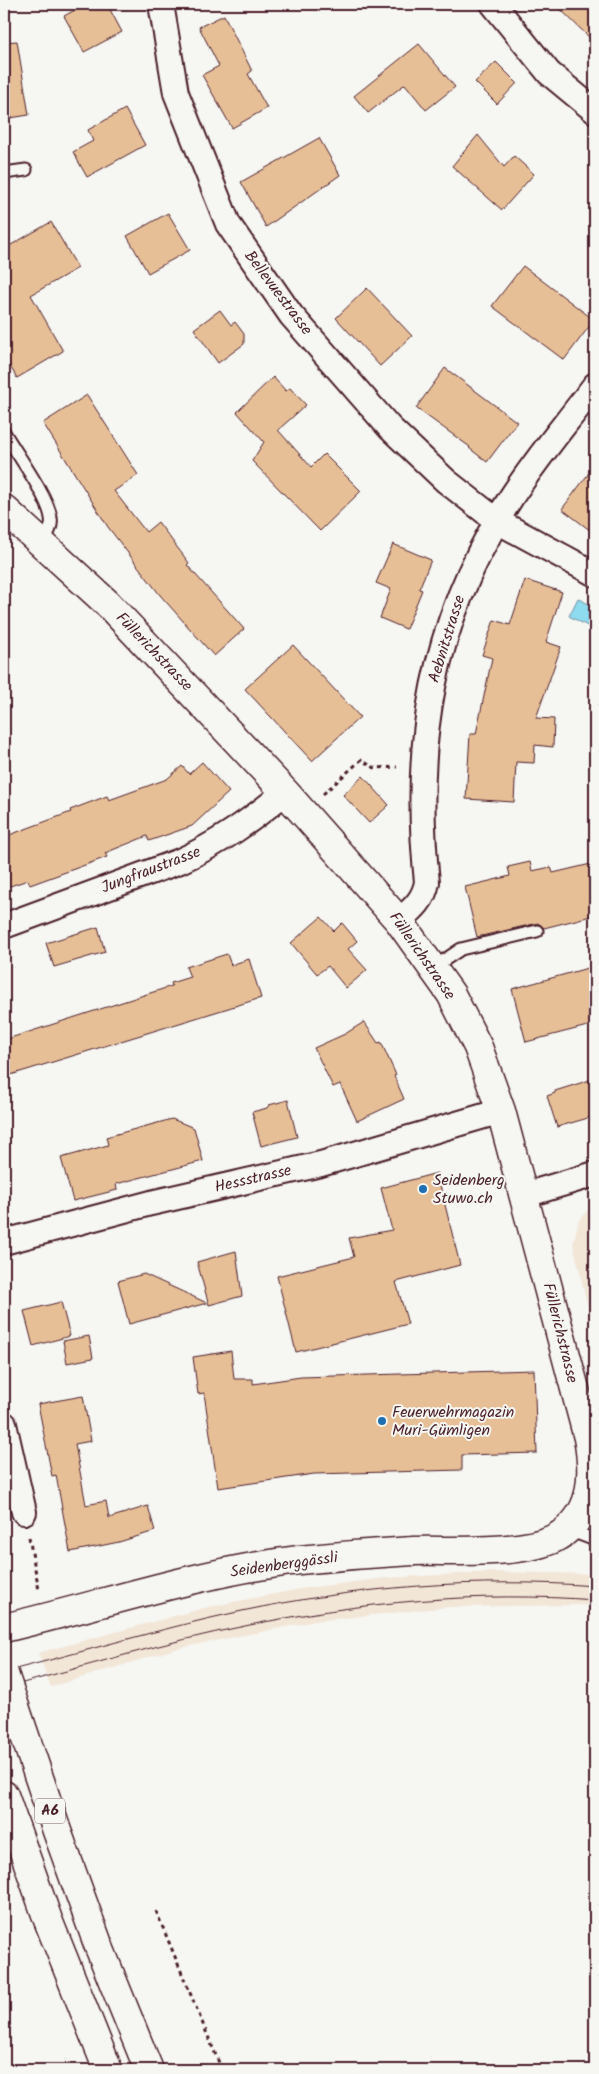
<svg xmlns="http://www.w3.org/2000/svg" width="599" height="2074" font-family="Kalam,sans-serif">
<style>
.built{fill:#f2e6d7}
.water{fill:#8edaee;stroke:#738fa0}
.building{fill:#e7bf97;stroke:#4a1f2b}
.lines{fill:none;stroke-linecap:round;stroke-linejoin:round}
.service-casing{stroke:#4a1f2b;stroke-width:15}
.minor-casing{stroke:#4a1f2b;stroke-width:28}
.tertiary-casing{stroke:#4a1f2b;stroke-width:31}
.motorway-casing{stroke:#4a1f2b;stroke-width:31}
.path{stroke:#4a1f2b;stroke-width:3;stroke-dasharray:4 4;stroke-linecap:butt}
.service{stroke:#f6f6f2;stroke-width:11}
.minor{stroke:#f6f6f2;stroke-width:24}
.tertiary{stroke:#f6f6f2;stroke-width:28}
.motorway{stroke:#f6f6f2;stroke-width:28}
.tram{stroke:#4a1f2b;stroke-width:1}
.motorway-bridge-casing{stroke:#4a1f2b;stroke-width:31;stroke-linecap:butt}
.motorway-bridge{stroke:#f6f6f2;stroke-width:28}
.poi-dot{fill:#1f6fb2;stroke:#f6f6f2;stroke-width:2}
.labels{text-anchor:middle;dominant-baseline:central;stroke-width:4;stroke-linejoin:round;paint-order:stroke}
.shield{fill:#f6f6f2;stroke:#7e6067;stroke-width:1}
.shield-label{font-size:15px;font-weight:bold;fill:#4a1f2b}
.street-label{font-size:16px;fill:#4a1f2b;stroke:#f6f6f2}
.poi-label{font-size:16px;fill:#4a1f2b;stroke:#f6f6f2;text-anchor:start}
</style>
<rect width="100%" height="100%" fill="#f6f6f2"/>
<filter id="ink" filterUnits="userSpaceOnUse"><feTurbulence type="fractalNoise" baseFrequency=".02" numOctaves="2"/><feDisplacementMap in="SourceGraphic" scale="10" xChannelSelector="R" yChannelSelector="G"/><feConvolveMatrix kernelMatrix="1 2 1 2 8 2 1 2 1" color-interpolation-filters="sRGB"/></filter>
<g filter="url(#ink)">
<path class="built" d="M595,1202V1338L573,1243L579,1220Z
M496,1572L595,1574V1606L578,1605L449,1607L315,1621L175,1649L51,1687L38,1653L208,1607L300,1589L385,1578Z"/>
<path class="water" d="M578,598L595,608V630L569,616Z"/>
<path class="building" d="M86,4H107L122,32L84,52L64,16Z
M555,4H595V43Z
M224,15L252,71L248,74L267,108L232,128L202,75L219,66L199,27Z
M17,41L29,115L4,119V42Z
M419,44L455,87L426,110L405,84L368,113L354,96Z
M496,62L517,83L497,104L475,82Z
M125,109L145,145L87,177L73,152L93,141L88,130Z
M478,135L504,167L514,156L534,174L502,210L452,166Z
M319,138L340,175L266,227L241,182Z
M168,213L190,250L148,273L127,236Z
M51,222L78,268L31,295L63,351L17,378L4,356V249Z
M523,266L594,320L564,360L492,306Z
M367,288L412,336L380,366L336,318Z
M220,310L231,325L235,322L244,334V344L218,363L194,329Z
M445,368L517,422L487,462L469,448L470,447L416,408Z
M273,377L286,391L290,388L306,405L278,430L311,467L324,454L361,491L320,531L252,461L264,442L237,412Z
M87,395L138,475L114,491L146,532L158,522L189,563L187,565L244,629L214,656L160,595L108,527L43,423Z
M595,465V534L562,509Z
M393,544L431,560L419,589L422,590L406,629L380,618L391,589L376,583Z
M525,580L562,592L546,642L561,647L536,718L554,719L553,747L535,745L534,763L516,762L514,802L466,799L470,734H476L492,658L482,655L494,620L510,625Z
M293,645L360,717L312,761L245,689Z
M202,762L229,792L192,826L149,841L147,836L105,853L107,857L30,885L28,880L4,888V837L71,812L70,810L107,796L109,800L167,779L182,766L189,774Z
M363,776L389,805L369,823L343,795Z
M530,862L532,871L551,867L553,873L595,863V915L544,928L538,923L477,937L465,887L510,876L508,867Z
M321,917L334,931L342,923L357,941L348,949L367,970L346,988L328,966L317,974L291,943Z
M98,927L105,952L54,967L46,943Z
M227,954L231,965L249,959L261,998L4,1077V1040L172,986L171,983L190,977L186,967Z
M595,966V1024L526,1042L512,989Z
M364,1022L378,1043L381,1042L396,1075L394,1076L404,1099L357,1121L340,1084L333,1087L314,1048L345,1034Z
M590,1080L595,1098V1116L557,1127L547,1096L555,1093V1091Z
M288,1100L297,1137L261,1146L252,1112L267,1108L269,1105Z
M172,1119L194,1128L203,1161L116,1184L117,1190L73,1201L61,1158L108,1145L106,1137Z
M437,1173L460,1265L396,1282L408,1324L296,1352L277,1276L354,1257L349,1238L392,1230L381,1188Z
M236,1251L242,1296L209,1305L197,1262Z
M144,1274L207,1303L129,1324L118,1281Z
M61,1302L70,1336L33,1346L24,1311Z
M89,1336L93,1358L67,1363L63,1341Z
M231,1351L234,1379H253V1384L301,1377L534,1370L537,1453L462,1455V1470L314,1474L218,1488L204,1393L198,1394L193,1357Z
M83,1396L91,1441L75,1444L86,1505L106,1501L109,1518L148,1506L155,1531L119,1542L70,1552L56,1475L52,1476L38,1404Z"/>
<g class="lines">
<defs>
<path id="service" d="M4,173L26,170
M4,432C16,453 48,496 51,518C53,527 47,535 42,543
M434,967L461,949L537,931
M569,1530L595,1540"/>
<path id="minor" d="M161,4L176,93L228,224L291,315L390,428L446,481L497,521L595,574
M493,4L549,73L595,111
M399,921C413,909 424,900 427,882C412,743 432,624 507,504C533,462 566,424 595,385
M4,926L180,861C220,843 252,820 285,792
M525,1195L595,1174
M4,1242L151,1203L321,1164L501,1111
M4,1424L24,1512"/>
<path id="tertiary" d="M4,509L108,604L285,792L399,921L451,994L478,1047L501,1111L588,1438C595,1476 594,1517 555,1538C521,1555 452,1550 413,1551C375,1553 337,1556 299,1560C199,1572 102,1605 4,1628"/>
<path id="motorway" d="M4,1795L48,1920L108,2070
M99,1947L149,2070"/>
</defs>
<use href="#service" class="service-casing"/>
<use href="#minor" class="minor-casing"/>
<use href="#tertiary" class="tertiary-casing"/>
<use href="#motorway" class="motorway-casing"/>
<path class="path" d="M323,794L361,760L375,768L397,767
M29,1537L39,1590
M156,1911L222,2070"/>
<use href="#service" class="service"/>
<use href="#minor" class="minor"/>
<use href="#tertiary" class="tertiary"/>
<use href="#motorway" class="motorway"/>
<path class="tram" d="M4,1672C83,1652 162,1628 242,1611C356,1587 478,1577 595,1586
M4,1688C84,1667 164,1642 245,1626C359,1602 479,1591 595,1600"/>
<defs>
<path id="motorway-bridge" d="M4,1674L57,1831L99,1947"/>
</defs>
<use href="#motorway-bridge" class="motorway-bridge-casing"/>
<use href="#motorway-bridge" class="motorway-bridge"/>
</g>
</g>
<g class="poi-dot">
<circle cx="423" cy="1189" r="5"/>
<circle cx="382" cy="1421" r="5"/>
</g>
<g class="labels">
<rect class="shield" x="35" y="1798.5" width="30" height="25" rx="4"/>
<g class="shield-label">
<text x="50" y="1811">A6</text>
</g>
<g class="street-label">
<text transform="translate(278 293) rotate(53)">Bellevuestrasse</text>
<text transform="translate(447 639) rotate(-73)">Aebnitstrasse</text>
<text transform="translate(154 652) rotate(46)">Füllerichstrasse</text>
<text transform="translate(151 870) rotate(-21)">Jungfraustrasse</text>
<text transform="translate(422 956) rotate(55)">Füllerichstrasse</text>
<text transform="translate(253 1179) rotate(-13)">Hessstrasse</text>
<text transform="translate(560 1333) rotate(76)">Füllerichstrasse</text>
<text transform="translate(284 1565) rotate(-8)">Seidenberggässli</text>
</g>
<g class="poi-label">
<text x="433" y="1180">Seidenberg<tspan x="433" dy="18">Stuwo.ch</tspan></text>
<text x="392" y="1412">Feuerwehrmagazin<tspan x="392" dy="18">Muri-Gümligen</tspan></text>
</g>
</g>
<rect width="599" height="2074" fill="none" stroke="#f6f6f2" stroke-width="20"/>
<rect x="10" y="10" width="579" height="2054" fill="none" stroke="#4a1f2b" stroke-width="2" filter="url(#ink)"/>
</svg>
